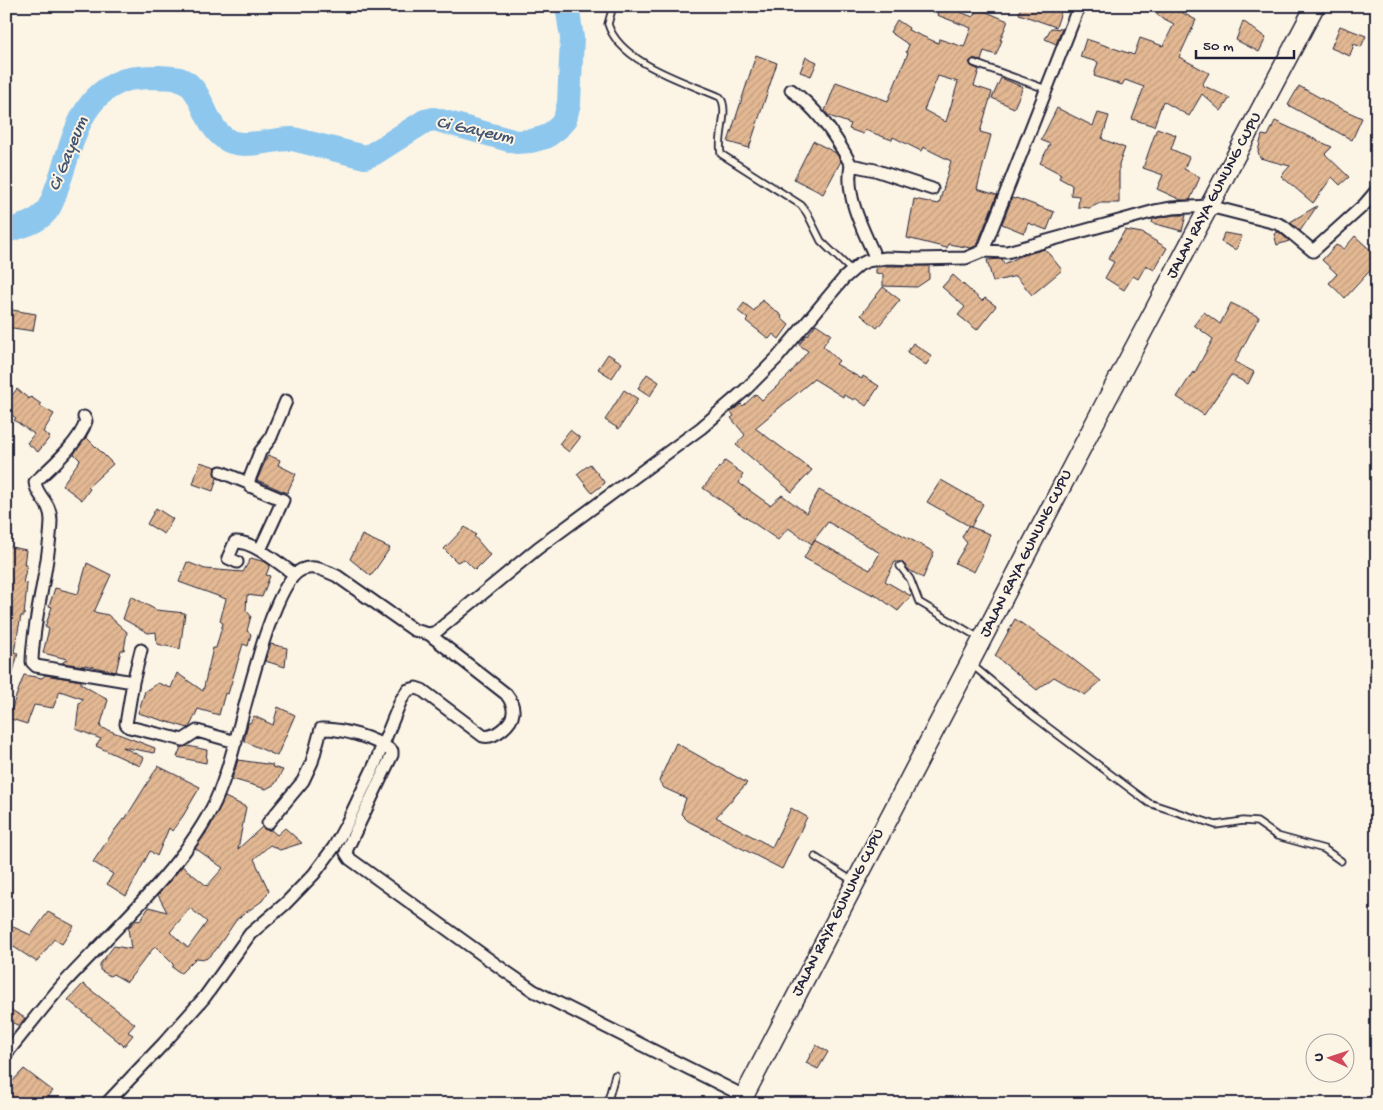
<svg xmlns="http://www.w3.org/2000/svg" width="1383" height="1110" font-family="'Gochi Hand',sans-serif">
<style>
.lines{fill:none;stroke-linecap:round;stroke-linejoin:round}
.river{stroke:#8ec7ee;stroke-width:24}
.building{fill:url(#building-hatch);stroke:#22223b;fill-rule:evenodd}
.service-casing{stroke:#22223b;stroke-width:9}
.minor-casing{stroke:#22223b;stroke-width:15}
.trunk-casing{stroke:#22223b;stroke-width:21}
.service{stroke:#fcf5e5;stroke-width:5.5}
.minor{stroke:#fcf5e5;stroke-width:11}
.trunk{stroke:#fcf5e5;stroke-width:18}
.labels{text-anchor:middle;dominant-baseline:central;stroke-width:4;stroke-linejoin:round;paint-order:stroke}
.street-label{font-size:16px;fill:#22223b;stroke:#fcf5e5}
.water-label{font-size:18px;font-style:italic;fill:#425471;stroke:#fcf5e5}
</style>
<defs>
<pattern id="building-hatch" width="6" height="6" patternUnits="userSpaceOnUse" patternTransform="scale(1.25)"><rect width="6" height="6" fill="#e3b893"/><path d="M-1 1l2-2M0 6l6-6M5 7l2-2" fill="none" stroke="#c29e80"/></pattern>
</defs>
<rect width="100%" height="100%" fill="#fcf5e5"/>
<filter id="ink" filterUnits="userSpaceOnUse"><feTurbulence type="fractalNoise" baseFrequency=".02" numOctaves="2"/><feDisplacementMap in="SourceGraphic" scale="10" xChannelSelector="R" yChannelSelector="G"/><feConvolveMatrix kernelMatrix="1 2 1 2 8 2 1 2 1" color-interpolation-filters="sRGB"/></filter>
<g filter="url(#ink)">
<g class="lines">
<path class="river" d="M6,231C19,227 34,224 44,214C51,207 54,197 57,187C72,148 76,99 122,81C133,77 147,77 159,77C166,78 175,77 182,80C205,90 203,128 229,141C246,149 275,138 293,139L365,157L373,154L425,121L434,119L516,142L531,141L546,137L558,128L565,119L569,103L572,38L567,6"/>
</g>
<path class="building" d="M940,6H945L973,17L977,8L1008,21L1000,40H1002L996,55L984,51L981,61L974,58L969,62L971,66L979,70L974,86L992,92L980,132L991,135L977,189L997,195L977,245L971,248L948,244L947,248L907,238L914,199L939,204L951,161L923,147L921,151L893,137L892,140L865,130L863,134L849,129L851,124L829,116L825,111L836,82L888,101L908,53L906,52L909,45L890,32L897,20L909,28L908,30L938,43L939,39L964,47L971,28L937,15ZM938,76L958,82L946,122L924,110Z
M1021,6H1063L1056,27L1019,14Z
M1161,6H1170L1196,20L1179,57L1209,73L1202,85L1230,98L1221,111L1202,94L1189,116L1163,101L1154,126L1132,119L1144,87L1125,80L1122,85L1094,76L1098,62L1080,57L1086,39L1134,55L1140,38L1163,46L1174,24L1157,15Z
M1243,21L1266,38L1259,52L1236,40Z
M1340,26L1366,36L1361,47L1354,44L1350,56L1331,48Z
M1051,28L1062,29L1056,44L1045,39Z
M756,55L777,63L749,148L728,142Z
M806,57L817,62L811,76L800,72Z
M1001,78L1023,87L1014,108L992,98Z
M1299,86L1333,105L1362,118L1352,140L1288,105Z
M1057,108L1093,126L1098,113L1109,116L1102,139L1125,148L1119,164V203H1100L1090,208L1078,207L1079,196L1071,195L1072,185L1059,178L1061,174L1040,163L1050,144L1041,140Z
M1275,121L1332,147L1325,154L1349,177L1340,185L1332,177L1313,203L1281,176L1290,166L1260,158L1258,151L1262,135L1268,136Z
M1157,128L1176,135L1171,149L1189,157L1184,169L1200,177L1190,200H1181L1157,189L1163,175L1143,168Z
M813,141L836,153L841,161L823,194L794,179Z
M1012,198L1015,199L1016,198L1054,212L1047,230L1028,223L1024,233L1002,224Z
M1317,206L1300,231L1290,222Z
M1173,215H1186L1182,231L1152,223L1153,219Z
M1125,230L1142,233L1167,248L1154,270L1146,265L1138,279L1133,276L1124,290L1105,278L1114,262L1108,259Z
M1278,232H1279L1289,241L1277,245L1274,234Z
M1224,233L1242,236L1236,250L1221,242Z
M1355,236L1377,256V263L1345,298L1329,283L1337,274L1322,260L1336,245L1344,249Z
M1045,249L1062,270L1032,295L1016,276L993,282L987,260L1002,259L1004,264L1021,256Z
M886,266H929V279L917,287L883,286V274L876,273V267Z
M953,275L982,301L985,298L996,306L977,330L958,315L965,307L942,287Z
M883,287L900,300L877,328L861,315Z
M762,300L782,316L781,318L789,325L779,339L773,334L769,339L746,321L748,319L738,311L744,303L754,311Z
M1231,303L1259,317L1235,362L1254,372L1248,384L1231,375L1204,415L1177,397L1193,372L1194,374L1213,339L1194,325L1204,312L1220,324Z
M6,309L36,314L33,331L6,327Z
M816,324L831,334L823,346L839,361L836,364L862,379L863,376L879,386L866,406L855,398L854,400L844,395L843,397L814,379L755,428L812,470L792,492L736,445L745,435L731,418L734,416L731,412L741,404L743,406L756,394L762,400L789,375L808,351L799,345L806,335L807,336Z
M913,343L932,356L926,365L907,352Z
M608,354L622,363L612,378L598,369Z
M647,374L659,382L650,396L638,388Z
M17,389L29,399L31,397L41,404L40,406L54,414L43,432L50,437L38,452L27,443L34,434L14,420L16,418L6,411V403Z
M624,390L638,399L619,429L605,420Z
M570,430L580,438L569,452L559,444Z
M86,437L113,464L88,487L90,489L82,500L62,485L80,460L74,454Z
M268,455L280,460L278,465L296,474L287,493L257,480Z
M725,461L743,474L739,483L770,505L782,495L806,513L819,490L934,552L923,578L909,570L902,562H895L885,581L911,596L898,611L873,593V595L804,558L814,540L812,544L788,528L778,540L703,488ZM828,522L880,553L870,570L814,540Z
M200,462L216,467L214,473L217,478L213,491L193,484Z
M590,464L605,483L592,493L577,474Z
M941,480L983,504L971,527L927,502Z
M156,508L173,519L164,534L147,524Z
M968,526L990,534L982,556L974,572L955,563L967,543L962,537Z
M465,527L476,535L474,536L490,555L475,570L464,559L457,562L444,549Z
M362,535L390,548L371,576L350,559Z
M6,546L26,550L24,565H27L23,583L27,584L24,616H21L14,652L18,653L10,684L6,683Z
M251,558L265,562L270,565L266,575L270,576L262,597L247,595L246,610L251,616L247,631L251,634L248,646L243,644L228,694L225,693L219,715L198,709L190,726L188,728L138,713L145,691L158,683L171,688L177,673L203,691L213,648H216L223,623L220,621L226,599L179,582L187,562L205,569L243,572Z
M87,563L111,575L94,612L108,615L127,632L124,650H121L116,672L85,665L84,666L62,663L67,659L43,653L49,629L45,627L52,607L49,606L55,588L78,594Z
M131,596L156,610L185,613L180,649L157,644L156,632L148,633L123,619Z
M1015,619L1065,653L1101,681L1085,695L1054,677L1037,690L995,656Z
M271,644L287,648L285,667L265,661Z
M24,675L42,678L45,675L81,681V684L108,700L100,727L155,748L154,753L123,747L144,758L140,766L96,746L101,739L76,729L79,704L83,699L60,691L53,708L34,705L27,724L8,718Z
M278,707L295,715L277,756L244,741L248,723H250L254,716L273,725Z
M676,743L747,783L716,817L772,847L791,808L807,817L782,869L688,821L681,814L686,798L664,788L659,781Z
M188,746L207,750L206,763L177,757L181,747Z
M238,760L273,765L272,767L283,770L275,784L266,789L232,779Z
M158,766L200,787L183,816L172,831L169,828L157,856L150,851L126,896L107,884L113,874L93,862L111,835L124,818L125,819Z
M225,797L246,807L238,849L262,827L266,830H271L277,835L285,828L302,843L280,850L270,845L254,859L269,891L262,901L237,919L215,951L206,959L196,958L181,973L173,968V964L155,946L127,982L113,974L110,976L100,970V964L114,946L131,949L128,928L136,920L140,921L149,907L167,912L158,895L182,866L207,886L223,868L195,848L209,829ZM190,908L207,922L188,948L170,932Z
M48,912L74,926L62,944L54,939L37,962L6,942V934L11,926L31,935Z
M83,984L135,1024L128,1032L133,1035L124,1046L68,1000Z
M6,1007L25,1018L19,1026L6,1019Z
M816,1045L828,1052L818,1069L806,1063Z
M24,1069L53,1091L42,1104H6V1088Z"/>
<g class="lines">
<defs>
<path id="service" d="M613,6L608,24C620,63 686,82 720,97C730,110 717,136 721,154L801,205L807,213L821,241L852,271
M974,63L1046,89
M900,566L910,579L919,602L981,639
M971,664L1033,716L1149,803L1216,825L1243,821L1257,822L1277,836L1324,849L1341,861
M815,857L853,881
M607,1104L615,1075"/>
<path id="minor" d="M791,90C818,109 836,136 851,165
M983,251L1079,6
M876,259C863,229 845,198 851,165L875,170L932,189
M84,417L86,421C80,442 51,467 35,482C36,496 51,502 51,520C50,568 33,614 32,662L36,666L133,682L126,724L129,727L183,740L197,731L236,742
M221,472L248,483
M260,550L283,500L250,486L248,483L260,452L270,439L286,401
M237,562L228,558L235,542C252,540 281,565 294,574
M133,682L141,650
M268,823L303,781L312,762L321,729C341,728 375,738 392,751V755L347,849L346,853L350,859L505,971L534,991L744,1096
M6,1054C26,1030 45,1004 66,981C115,928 178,873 212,808C218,797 222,785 226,773C240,735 269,585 301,570C313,564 326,571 337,576L414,630L429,634L436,632L538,548L701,428L745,390L777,358L844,278L859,265L867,261L886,258L917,259L966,258L983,251L1007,252L1155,211L1172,208L1209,206L1276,223L1283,226L1313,251L1365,204L1377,190
M106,1104L164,1043L204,998L250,934L285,904L314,874L334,847L346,825L375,764L401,700L408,690L416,688L422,690L483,736C494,739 512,724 513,713C514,705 510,699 506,694L429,634"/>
<path id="trunk" d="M740,1104L1103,407L1315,6"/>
</defs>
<use href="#service" class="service-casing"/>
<use href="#minor" class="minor-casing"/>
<use href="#trunk" class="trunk-casing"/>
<use href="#service" class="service"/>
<use href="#minor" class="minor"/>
<use href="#trunk" class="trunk"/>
</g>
</g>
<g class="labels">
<g class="street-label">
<text transform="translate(1215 196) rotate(-62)">JALAN RAYA GUNUNG CUPU</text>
<text transform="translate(1027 554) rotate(-63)">JALAN RAYA GUNUNG CUPU</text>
<text transform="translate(839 913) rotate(-63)">JALAN RAYA GUNUNG CUPU</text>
</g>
<g class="water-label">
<text transform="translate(475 131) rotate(12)">Ci Gayeum</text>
<text transform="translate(69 154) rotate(-68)">Ci Gayeum</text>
</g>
</g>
<rect width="1383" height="1110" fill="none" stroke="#fcf5e5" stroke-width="25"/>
<rect x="12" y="12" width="1358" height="1085" fill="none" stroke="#22223b" stroke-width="2" filter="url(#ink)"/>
<g transform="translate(1330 1058) rotate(273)"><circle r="24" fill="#fcf5e5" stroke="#a5a1a1"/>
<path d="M0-4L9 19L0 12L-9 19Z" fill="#d1495b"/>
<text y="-8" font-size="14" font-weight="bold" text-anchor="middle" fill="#22223b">U</text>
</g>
<path d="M1196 50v8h98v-8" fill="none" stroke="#22223b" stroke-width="2.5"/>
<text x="1203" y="50" font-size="15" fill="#22223b" stroke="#fcf5e5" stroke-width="4" paint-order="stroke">50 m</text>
</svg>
